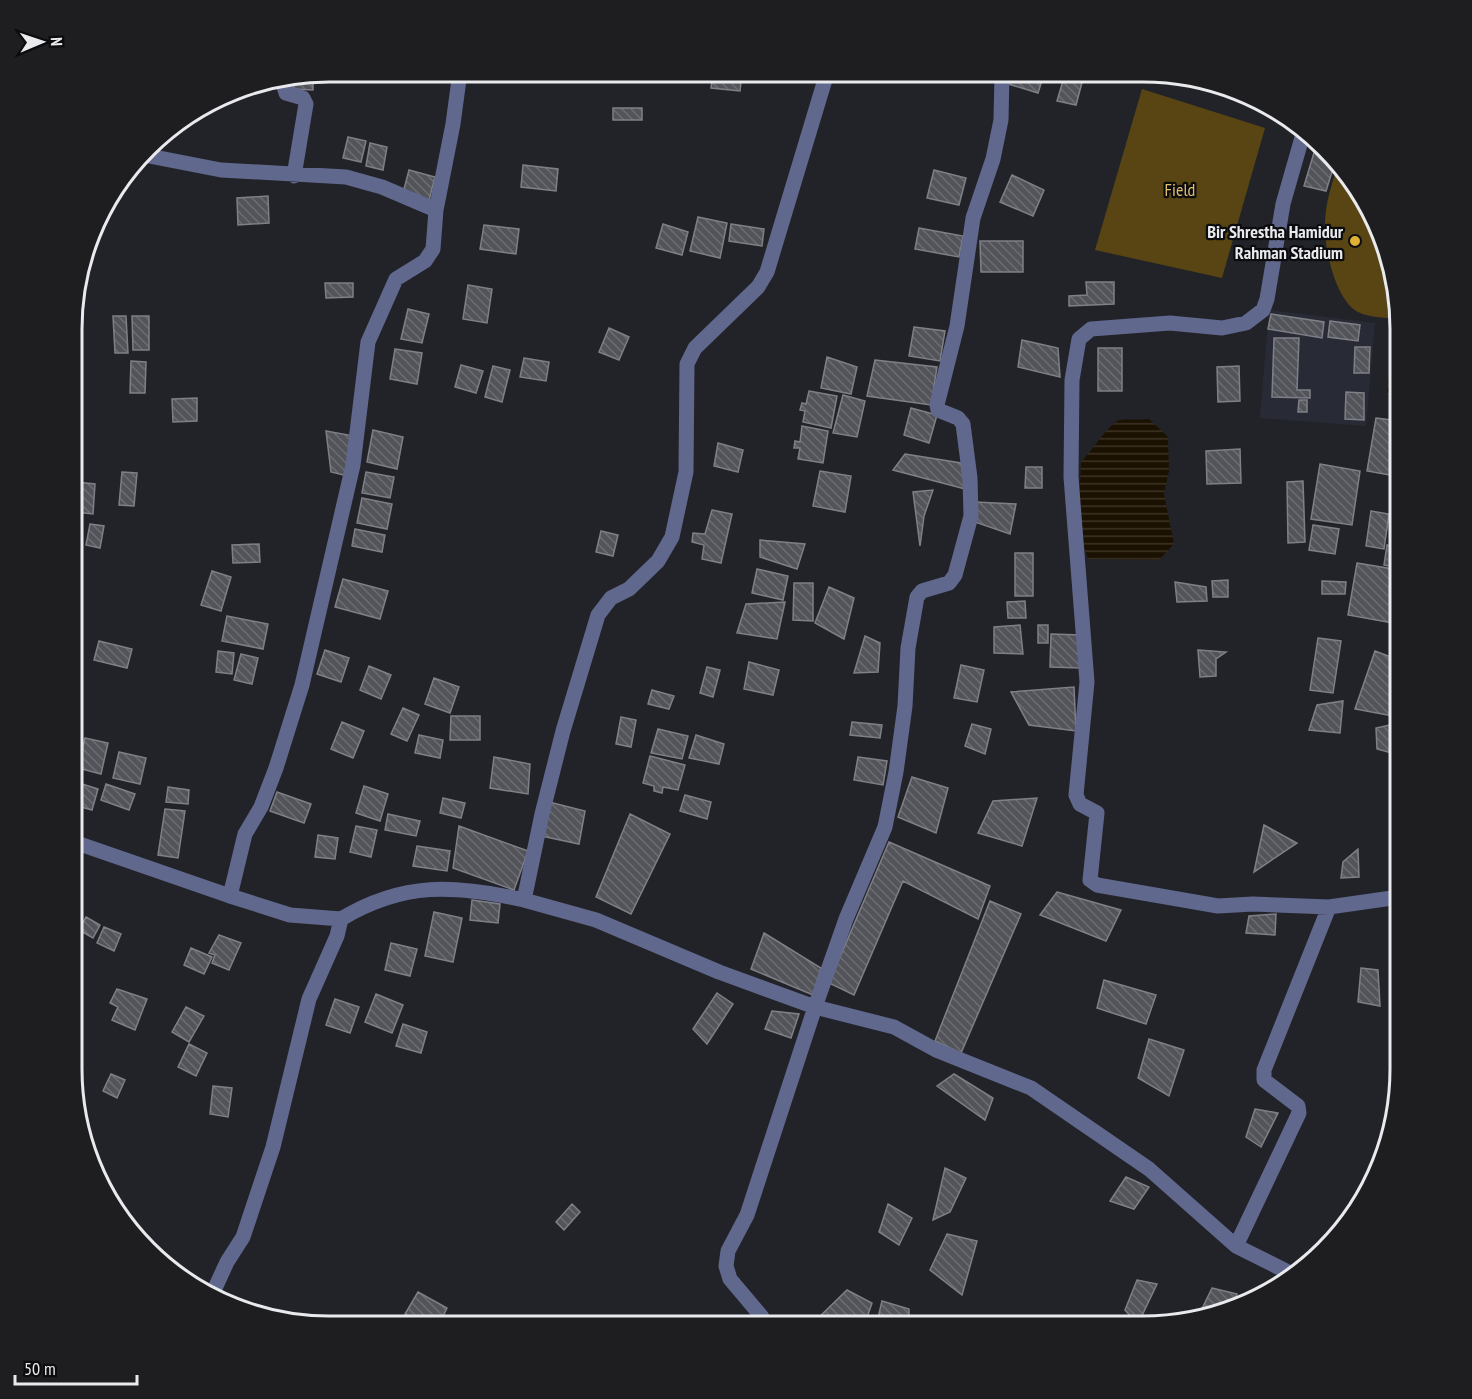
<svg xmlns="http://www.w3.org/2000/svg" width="1472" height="1399" font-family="'PT Sans Narrow',sans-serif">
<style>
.built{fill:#282a36}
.green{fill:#584513}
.water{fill:url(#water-rules)}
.building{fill:url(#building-back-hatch);stroke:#7f8087;stroke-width:1.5}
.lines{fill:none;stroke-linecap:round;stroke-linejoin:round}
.minor{stroke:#61688e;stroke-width:15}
.poi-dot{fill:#dfb034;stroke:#0c0c0f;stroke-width:2}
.labels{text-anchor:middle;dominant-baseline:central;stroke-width:4.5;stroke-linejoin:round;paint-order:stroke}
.park-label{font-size:18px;fill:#e0bf71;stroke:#0c0c0f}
.poi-label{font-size:18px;font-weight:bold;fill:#e9eaed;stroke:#0c0c0f;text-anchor:end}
.rim{fill:none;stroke:#e9eaed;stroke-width:3}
</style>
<defs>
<pattern id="water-rules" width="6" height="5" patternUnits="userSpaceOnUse" patternTransform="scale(1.5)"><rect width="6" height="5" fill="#1b1100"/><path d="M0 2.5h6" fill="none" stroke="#3c3426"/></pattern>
<pattern id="building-back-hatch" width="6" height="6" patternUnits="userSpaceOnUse" patternTransform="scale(1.5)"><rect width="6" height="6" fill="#52545a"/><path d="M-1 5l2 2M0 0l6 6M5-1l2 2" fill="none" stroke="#6b6d72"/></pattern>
</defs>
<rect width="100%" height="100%" fill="#222328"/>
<path class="built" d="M1269,310L1375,323L1366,426L1260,418Z"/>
<path class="green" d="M1142,89L1265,128L1222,278L1095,250Z
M1338,165L1347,172L1381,231L1399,320C1388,317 1369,318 1358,312C1335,300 1324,247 1325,224C1325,204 1332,183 1338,165Z"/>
<path class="water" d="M1393,336H1399V410L1397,397L1387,394Z
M1149,419L1168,437L1169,471L1164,494L1174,544L1159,560L1088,559L1078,527L1081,462C1091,452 1109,423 1120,420C1129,419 1140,420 1149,419Z"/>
<path class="building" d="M713,73H742L740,91L711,88Z
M1008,74H1044L1038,93L1005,83Z
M1065,74L1084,75L1076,105L1057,101Z
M313,75V90L293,89V78Z
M613,108H642V120H613Z
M348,137L366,141L361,162L343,158Z
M370,143L387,147L383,170L366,166Z
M1316,146L1335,162L1326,191L1304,186Z
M523,165L558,169L556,191L521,187Z
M409,170L435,177L429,200L403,193Z
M934,170L966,178L959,205L927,198Z
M1012,175L1044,190L1033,216L1000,202Z
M268,196L269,223L238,225L237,198Z
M698,217L727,223L720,258L690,251Z
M663,224L688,232L682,255L656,248Z
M731,224L764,229L762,246L729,241Z
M484,225L519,229L516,254L480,249Z
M919,228L963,236L959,257L915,249Z
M980,241H1023V272H981Z
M1086,282H1114V304L1069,306V296L1087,295Z
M325,283H353V297L326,298Z
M468,285L492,289L487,323L463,319Z
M408,309L429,314L422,343L401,339Z
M1271,314L1324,322L1322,338L1268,329Z
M113,316H126L128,353H115Z
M132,316H149V350H133Z
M1330,321L1360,325L1358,341L1328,337Z
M914,327L945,331L940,361L909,356Z
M609,328L629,337L619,360L599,352Z
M1274,338H1299L1297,390H1310V398L1272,397Z
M1022,340L1058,348L1060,377L1018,367Z
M1355,347H1370L1369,373H1354Z
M1098,348H1122V391H1098Z
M395,349L422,353L417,384L390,379Z
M827,357L857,367L851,394L821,388Z
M524,358L549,362L546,381L520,377Z
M875,360L937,367L931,405L867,396Z
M131,361L146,362L145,393H130Z
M461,365L483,371L476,393L455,387Z
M493,366L510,370L502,402L485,397Z
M1239,366L1240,401L1218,402L1217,367Z
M809,391L837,396L831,428L803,422L805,411L800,410L802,403L806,404Z
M1346,392L1364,393V420L1345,419Z
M843,395L865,401L857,437L833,433Z
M197,398V421L173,422L172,399Z
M1299,400H1307V412H1298Z
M911,408L937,415L929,443L904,435Z
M1376,418L1399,421L1396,476L1367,471Z
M802,426L828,431L823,463L798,459L800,448H794L795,441L800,442Z
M373,430L403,437L397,469L367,462Z
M326,431L354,436L348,476L331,472Z
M718,443L743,450L738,472L714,466Z
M1240,449L1241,483L1207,484L1206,451Z
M905,454L961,463L965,489L893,470Z
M1320,464L1360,471L1352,525L1311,519Z
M1026,467H1042V488H1025Z
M820,471L851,476L845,512L813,506Z
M122,472L137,473L134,506L119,505Z
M366,472L394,477L390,498L362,493Z
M1303,481L1305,542L1288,543L1287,482Z
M76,482L95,484L93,514L76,512Z
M933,490L924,516L920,546L913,492Z
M362,498L392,504L387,529L357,523Z
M975,502L1016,504L1010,534L975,522Z
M712,510L732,514L721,563L702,559L704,545L692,542L693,533L705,534Z
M1371,511L1389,514L1384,549L1366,546Z
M90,524L104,526L100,548L86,545Z
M1313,525L1339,529L1335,554L1309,550Z
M355,529L385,535L382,552L352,546Z
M601,531L618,535L613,556L596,552Z
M760,540L805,544L797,569L760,557Z
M259,544L260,562L233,563L232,545Z
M1387,545L1399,547V568L1384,565Z
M1015,553H1033V596H1015Z
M1357,563L1399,570V624L1348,615Z
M757,569L788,576L783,600L752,593Z
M212,571L231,577L221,611L201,605Z
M343,579L388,591L380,619L335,607Z
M1228,580V597H1213L1212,581Z
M1322,581L1346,582L1345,594H1322Z
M1175,582L1206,587L1207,601L1177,602Z
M794,583H813V621L793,620Z
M829,587L854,598L844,639L815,623Z
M1025,601L1026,618H1008L1007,602Z
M785,602L777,639L737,633L746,604Z
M227,616L268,624L263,649L222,641Z
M1020,625L1023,654L994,653V627Z
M1038,625H1048V643H1038Z
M1051,634L1081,635L1080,668L1050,667Z
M865,636L880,643L878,672L854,673Z
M1318,638L1341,641L1333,693L1310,690Z
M99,641L132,649L127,668L94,660Z
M325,650L349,658L341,682L317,674Z
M1198,650L1226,652L1216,659V676L1200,677Z
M218,651L234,653L232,674L216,672Z
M1375,651L1399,660V717L1355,709Z
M241,654L258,658L252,684L234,680Z
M749,662L779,670L773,695L744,689Z
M961,665L984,670L977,702L954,698Z
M369,666L391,675L381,699L360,690Z
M707,667L720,670L713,697L700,693Z
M434,678L459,687L450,713L425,704Z
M1074,687L1076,731L1029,725L1011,692Z
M652,690L674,696L669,709L648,704Z
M1343,701L1340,733L1309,730L1317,705Z
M403,708L419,715L407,741L391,734Z
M451,716H480V740H450Z
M621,717L636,720L631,747L616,744Z
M342,722L364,731L353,758L331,749Z
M852,722L882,725L880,738L850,735Z
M1399,723V755L1377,749L1376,728Z
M972,724L991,729L985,754L965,746Z
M658,729L688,736L682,759L651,753Z
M419,735L443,740L440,758L415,753Z
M696,735L724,744L719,764L689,758Z
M85,738L108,743L101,774L78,768Z
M119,752L146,758L140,784L113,778Z
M650,756L685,765L678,790L663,787L662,793L654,791V786L643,783Z
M494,757L530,764L528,794L490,788Z
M858,757L887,761L883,785L854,780Z
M912,777L948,788L936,833L898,817Z
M79,783L98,789L92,810L74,805Z
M106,784L135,794L129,810L101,800Z
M364,786L388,794L380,821L356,813Z
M168,787L189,790L188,804L166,802Z
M277,792L311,804L304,823L270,811Z
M685,795L711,802L707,819L680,811Z
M443,798L465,803L461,818L440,813Z
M1037,798L1022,846L978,833L993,801Z
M549,802L585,811L579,844L541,836Z
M165,809L185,811L178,858L158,855Z
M388,814L420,821L416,836L385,830Z
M630,814L670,834L631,914L596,897Z
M1264,825L1297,843L1254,872Z
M356,826L377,830L371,857L350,852Z
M459,826L528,851L514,890L453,868Z
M318,835L338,838L335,859L315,857Z
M889,842L990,886L978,919L903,881L854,995L829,983Z
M417,846L450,851L447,871L413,866Z
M1358,849L1359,877L1341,878L1343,862Z
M1057,892L1121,910L1106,941L1040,915Z
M472,900L500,904L498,923L470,920Z
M990,901L1021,914L961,1053L935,1041Z
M434,912L462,918L453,962L425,956Z
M1276,914L1275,935L1246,933L1249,916Z
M86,917L100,925L93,938L79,930Z
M104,927L121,934L114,951L97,943Z
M764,933L821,968L813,995L751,969Z
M219,935L241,943L229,970L212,963L215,955L209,953Z
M391,943L417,949L410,976L385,970Z
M191,948L212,957L204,974L184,965Z
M1361,968L1378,970L1380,1006L1358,1002Z
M1104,980L1156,995L1146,1024L1097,1008Z
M117,989L147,999L135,1030L112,1020L118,1007L110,1003Z
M717,993L733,1004L707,1044L693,1029Z
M376,994L403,1005L392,1033L365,1022Z
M335,999L359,1007L350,1033L326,1025Z
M186,1007L204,1016L189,1042L172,1032Z
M772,1011L799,1014L791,1038L765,1029Z
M403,1024L427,1032L421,1053L396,1046Z
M1149,1039L1184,1050L1169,1096L1138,1078Z
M189,1044L207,1053L196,1076L178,1067Z
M111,1074L125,1080L117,1098L103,1091Z
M954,1074L993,1098L985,1120L937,1086Z
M213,1086L232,1088L228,1117L210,1114Z
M1255,1109L1278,1113L1261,1147L1246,1137Z
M945,1168L966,1178L950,1212L933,1220Z
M1126,1177L1149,1187L1134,1209L1110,1201Z
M572,1204L580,1212L564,1230L556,1222Z
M888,1204L912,1218L899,1245L879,1232Z
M947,1234L977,1241L962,1295L930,1270Z
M1137,1280L1157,1284L1138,1324L1125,1310Z
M1212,1288L1237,1294L1230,1310L1198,1317Z
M847,1290L872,1303L864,1326H810Z
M418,1292L447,1308L438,1326H427L405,1314Z
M882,1301L909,1309V1326H890L877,1322Z"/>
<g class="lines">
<path class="minor" d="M282,80L286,93L303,98L306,104L294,176
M1303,134L1283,204L1267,299L1263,310L1246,323L1222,328L1170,323L1091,329L1079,339L1072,380L1071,477L1087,682L1076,795L1080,804L1097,813L1090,880L1097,885L1218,906L1253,904L1329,907L1399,897
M144,155L221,170L346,177L382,187L436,210
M74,842L230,896
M524,900L596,920L719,972L815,1007L846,919L885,827L896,772L905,706L908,648L917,597L922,591L949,583L955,575L971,516L970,478L963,424L958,418L938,410L937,405L957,326L973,218L993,159L1001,120L1002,74
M341,919L290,915L230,896L245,834L261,807L276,768L302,685L353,465L368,342L396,279L425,261L433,249L436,210L453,124L460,72
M1236,1246L1299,1113L1298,1106L1264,1080V1070L1329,907
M211,1297L227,1262L243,1237L273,1147L309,999L337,936L341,919C404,881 455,885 524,900L542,814L563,731L598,615L611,598L629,589L658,561L672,537L686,472L687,364L695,348L758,287L767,272L827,73
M762,1317L730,1279L726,1266L728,1251L747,1215L815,1007L894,1027L936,1050L1031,1088L1149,1169L1236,1246L1296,1276"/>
</g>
<circle class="poi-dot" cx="1355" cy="241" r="6"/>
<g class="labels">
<g class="park-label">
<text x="1180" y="189">Field</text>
</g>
<g class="poi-label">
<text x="1343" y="231">Bir Shrestha Hamidur<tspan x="1343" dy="21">Rahman Stadium</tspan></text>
</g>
</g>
<path d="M0 0H1472V1399H0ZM329 82H1143A247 247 0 0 1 1390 329V1069A247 247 0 0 1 1143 1316H329A247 247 0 0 1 82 1069V329A247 247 0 0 1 329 82Z" fill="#1e1e21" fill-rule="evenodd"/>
<path class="rim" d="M329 82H1143A247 247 0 0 1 1390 329V1069A247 247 0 0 1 1143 1316H329A247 247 0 0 1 82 1069V329A247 247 0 0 1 329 82Z"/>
<g transform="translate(42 42) rotate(88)" stroke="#0c0c0f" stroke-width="4.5" paint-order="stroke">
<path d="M0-4.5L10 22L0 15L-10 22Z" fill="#e9eaed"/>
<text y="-9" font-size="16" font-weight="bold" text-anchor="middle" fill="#e9eaed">N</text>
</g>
<path d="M15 1375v9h122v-9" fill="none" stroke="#e9eaed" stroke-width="3"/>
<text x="24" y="1375" font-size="18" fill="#e9eaed" stroke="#0c0c0f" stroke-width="4.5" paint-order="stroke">50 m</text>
</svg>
